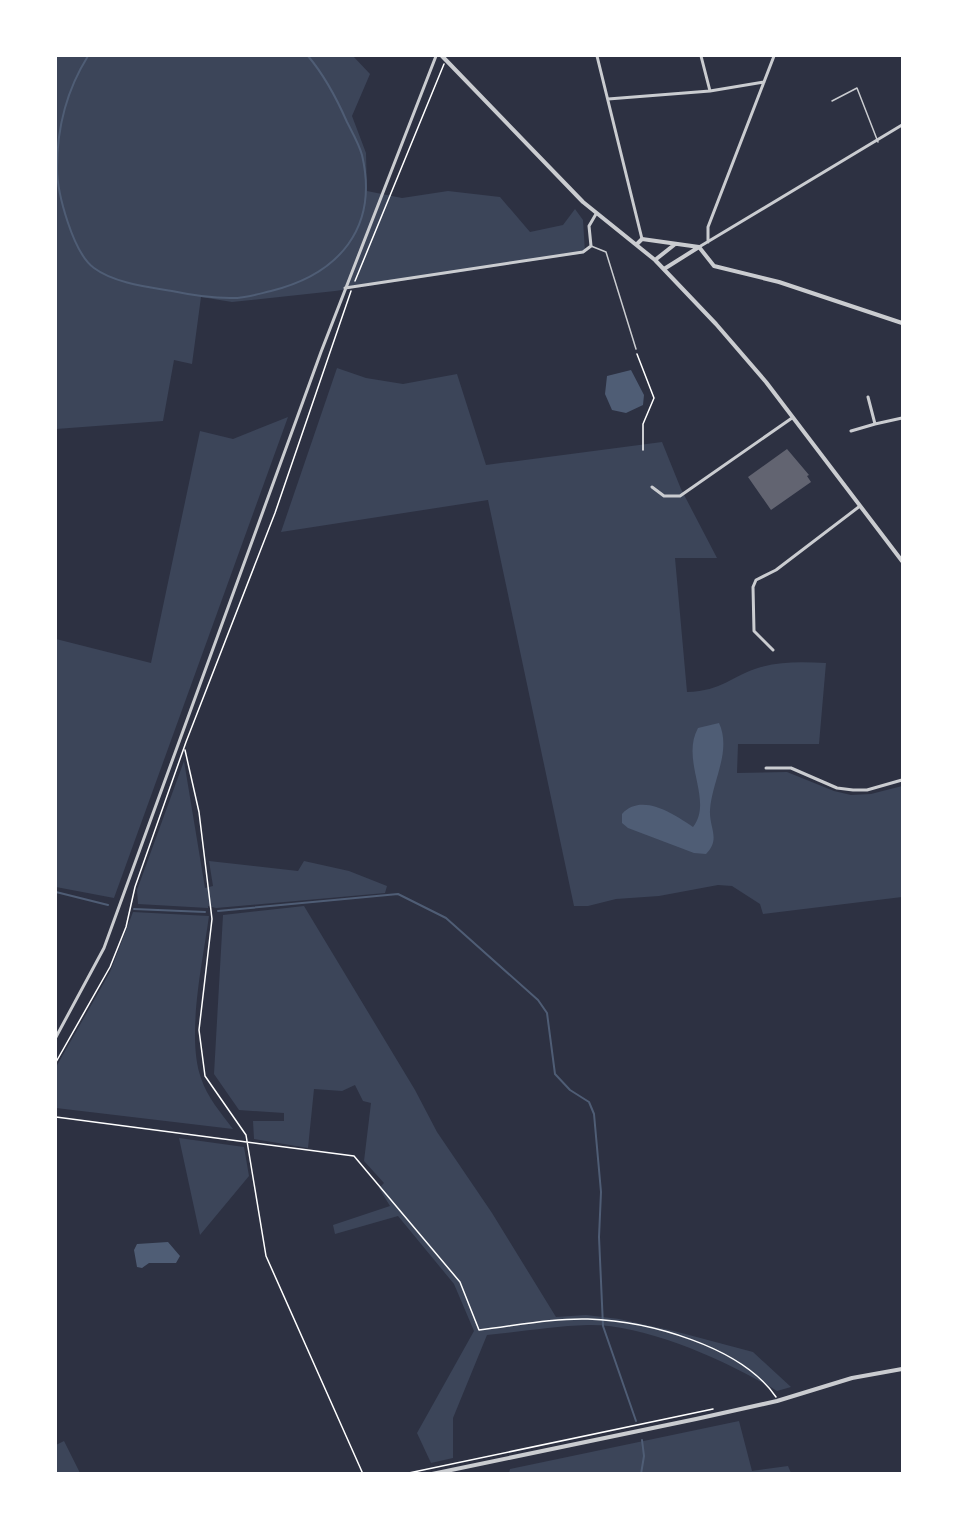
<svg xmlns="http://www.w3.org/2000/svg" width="958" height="1529" font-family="Ubuntu,sans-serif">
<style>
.green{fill:#3c4559}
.water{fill:#4f5d75}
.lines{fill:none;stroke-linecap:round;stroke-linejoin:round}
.stream{stroke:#4f5d75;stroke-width:2}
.building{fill:#626471}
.path{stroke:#fff;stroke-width:1.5}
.service{stroke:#caccd0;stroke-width:1.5}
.minor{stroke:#caccd0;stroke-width:3}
.tertiary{stroke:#caccd0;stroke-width:4}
</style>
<rect width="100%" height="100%" fill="#2d3142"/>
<path class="green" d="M56,56H353L370,74L352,116L366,153L367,191L402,198L448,191L500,197L530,232L563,225L575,209L583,220L585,253L335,291L232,302L201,297L192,364L174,360L163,421L56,429Z
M337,368L366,378L403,384L457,374L486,465L662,442L681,489L717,558H675L687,692C723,691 731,676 761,667C783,661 804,662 826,663L819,744H738L737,773L787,772L834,791L851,795L871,794L902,786V897L763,914L760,904L732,886L718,885L659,896L616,899L588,906H574L488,500L281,532Z
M288,417L114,898L56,887V639L151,663L200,431L233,439Z
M184,761L205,888L213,886L209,861L298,871L304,861L349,871L387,886L385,893L216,908L208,906V908L138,904L137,890Z
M304,906L415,1090L437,1132L492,1213L556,1317L586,1315L619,1319L674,1331L753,1352L791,1387L777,1391C727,1361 646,1324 588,1325C554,1326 520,1332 487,1335L453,1418V1458L431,1463L417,1433L474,1331L454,1284L398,1216L335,1234L333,1225L390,1206L379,1188L384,1183L364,1161L371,1103L363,1101L355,1085L342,1091L314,1089L308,1148L254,1139L253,1121H284V1113L239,1110L214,1074L223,915Z
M133,912L209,916C203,961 186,1036 201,1078C207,1097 221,1113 233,1129L56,1108V1067L110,972Z
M179,1138L244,1147L249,1176L200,1235Z
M739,1421L752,1471L788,1466L791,1473H509L510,1469Z
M64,1441L80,1473H56V1445Z"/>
<path class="water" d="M631,370L644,395L643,405L626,413L612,410L605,394L607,376Z
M719,723C732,751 712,781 710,810C709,828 721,839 706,854L694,853L628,828L622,823V814C642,792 675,815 693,827C714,800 680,761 698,728Z
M168,1242L180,1256L176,1263H149L142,1268L137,1267L134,1250L137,1244Z"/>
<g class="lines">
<path class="stream" d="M88,56C66,91 57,127 57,168C57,193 73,253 94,268C114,283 148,287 172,291C191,295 211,298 230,298C243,299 258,294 271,291C339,274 379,228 362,155C359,144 352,132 347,122C336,97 325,76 308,56
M56,892L108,905
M134,909L205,912
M218,911L398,894L446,918L538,1000L547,1013L555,1074L570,1090L589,1102L594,1114L601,1192L599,1237L603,1326L636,1421
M641,1474L644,1456L642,1440"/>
</g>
<path class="building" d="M787,449L809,475L807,476L811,482L771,510L748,477Z"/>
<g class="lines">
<path class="path" d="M355,281L444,64
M637,354L654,398L643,424V450
M185,750L199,812L212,919L199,1030L205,1076L246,1135L266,1256L363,1474
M56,1062L110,967L126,927L135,887L186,742L275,513L351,291
M56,1117L354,1156L460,1282L479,1330C514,1326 552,1318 588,1319C648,1321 741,1346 776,1397
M404,1474L713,1409"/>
<path class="service" d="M832,101L857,88L878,142
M591,246L606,252L636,349"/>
<path class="minor" d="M597,56L642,239
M701,56L710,91
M608,99L710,91L764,82
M708,242V227L774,56
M699,247L902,125
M345,288L583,252L591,246L589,226L596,214
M868,397L875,424L902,418
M851,431L875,424
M652,487L664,496H680L792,418
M773,650L754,631L753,587L756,580L776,570L860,506
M766,768H791L837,788L853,790H867L902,780
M56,1037L104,948L321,352L436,56"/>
<path class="tertiary" d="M442,56L583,202L655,260L716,324L766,382L902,561
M637,244L642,239L699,247
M699,247L714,266L779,282L902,323
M655,260L674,245
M664,269L699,247
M432,1474L696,1419L777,1401L852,1378L902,1369"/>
</g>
<rect width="958" height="1529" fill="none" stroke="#ffffff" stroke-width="114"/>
</svg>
